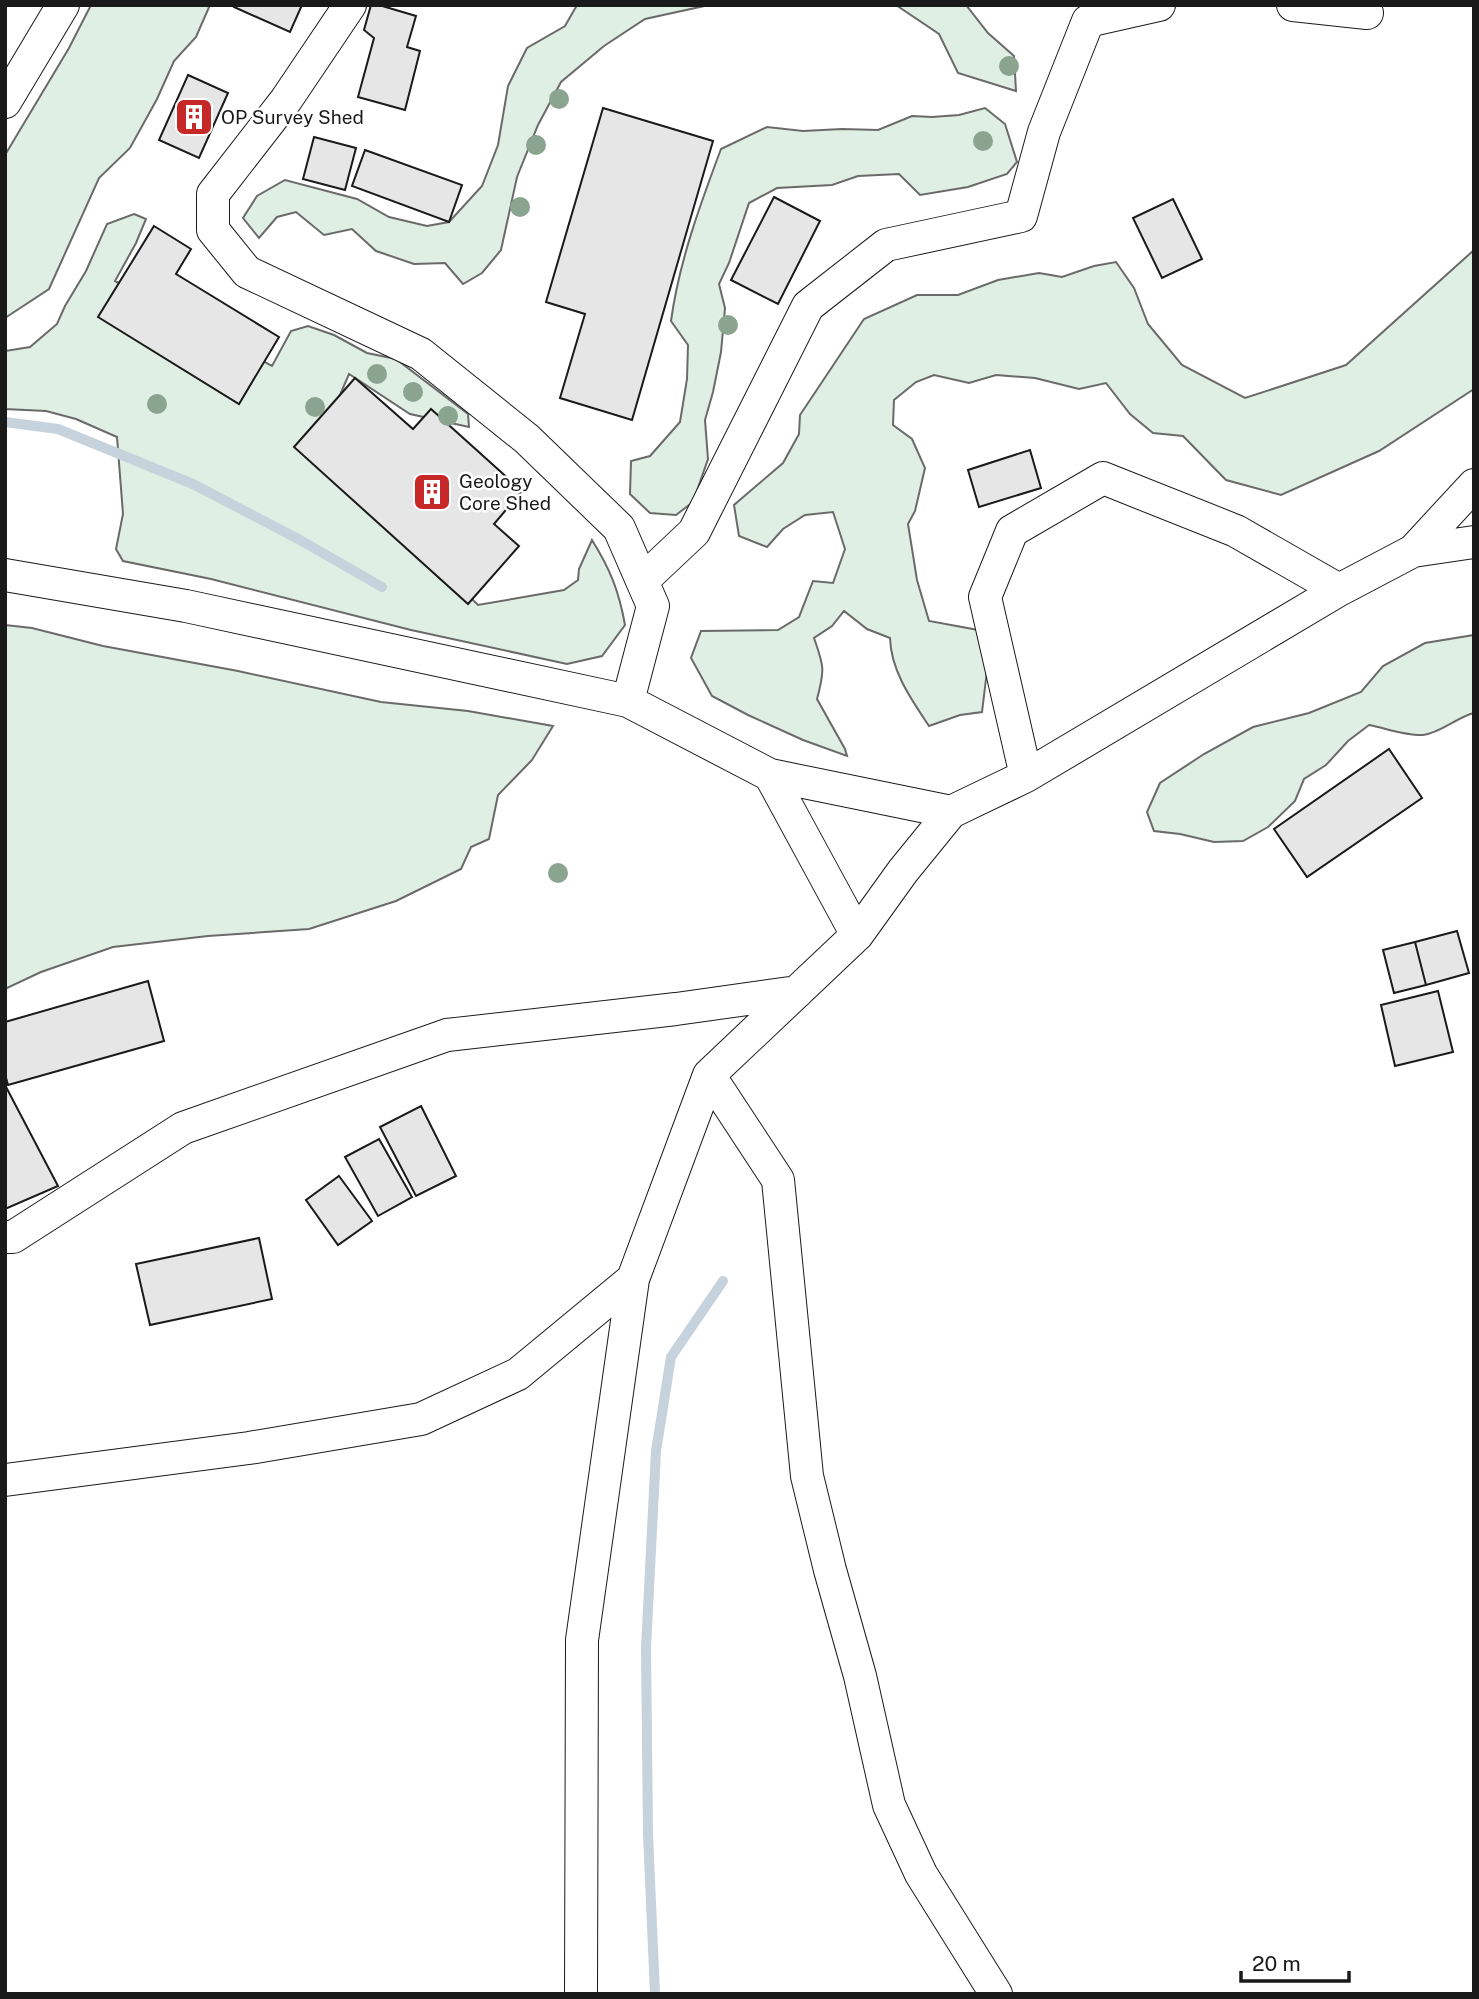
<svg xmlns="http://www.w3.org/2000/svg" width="1479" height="1999" font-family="'Public Sans',sans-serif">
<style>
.green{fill:#e0efe3;stroke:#6a6a6a;stroke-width:2}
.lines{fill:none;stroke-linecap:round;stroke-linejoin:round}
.stream{stroke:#c6d2dc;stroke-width:10}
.building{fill:#e6e6e6;stroke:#1a1a1a;stroke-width:2}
.minor-casing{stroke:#1a1a1a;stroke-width:34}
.minor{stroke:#fff;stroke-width:32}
.tree{fill:#8aa48f}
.labels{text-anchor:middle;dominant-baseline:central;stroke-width:5;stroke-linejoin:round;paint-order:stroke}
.poi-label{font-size:19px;fill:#1a1a1a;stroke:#fff;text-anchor:start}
</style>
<rect width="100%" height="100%" fill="#fff"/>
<path class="green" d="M91,5H210L196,37L174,61L157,99L130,148L99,178L49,289L5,318V155L69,48Z
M577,5H709L645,19L604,46L561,82L538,125L517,177L501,250L482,273L463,284L445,263L414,264L376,251L352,229L324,235L296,212L277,217L259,238L243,218L257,196L285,180L357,199L389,217L427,226L449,222L482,186L498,145L508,86L527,48L565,26Z
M896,5H966L988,33L1014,56L1016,91L958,73L939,34Z
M985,108L1005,124L1017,162L1007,174L968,187L920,195L899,174L858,176L832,185L777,188L749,203L729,263L719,284L725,308L721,352L713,392L705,420L708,459L693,502L676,515L650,513L630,494L631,461L650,456L680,422L687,379L688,345L671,321C679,262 700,205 721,149L767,127L803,131L842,129L878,130L912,116L932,117L959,115Z
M134,214L146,219L136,243L115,281L272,366L291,331L308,326L334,335L367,353L396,359L468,414L469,427L410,414L349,374L315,453L371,501L478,605L564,590L578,580L579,569L592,540C610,569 619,591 625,625L602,656L567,664L411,630L211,579L123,561L116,549L123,514L117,437L76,419L46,411L5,409V351L30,347L57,324L65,306L86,271L107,224Z
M1474,250V389L1379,451L1281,495L1226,480L1183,436L1153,433L1130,414L1106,383L1079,389L1035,378L996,375L969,383L934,375L916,382L894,400L893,425L912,439L925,468L915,511L908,524L917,580L929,621L978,630L989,654L982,712L960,715L929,726C911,699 891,671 890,638L867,629L844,611L832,626L814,638C824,666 825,670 817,699L845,749L847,756L803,740L748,715L712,696L691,658L701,631L778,630L799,617L813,581L833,583L845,549L833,512L805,515L783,529L767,547L739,536L734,505L783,463L799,434L800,415L864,319L917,295H958L998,280L1039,273L1062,277L1094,266L1116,262L1134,288L1148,324L1182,365L1245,398L1346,365Z
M5,625L32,628L103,646L238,671L381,702L468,711L553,726L532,760L498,795L489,839L471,847L461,869L396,901L309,929L208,936L113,947L41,972L5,989Z
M1474,635V713C1457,717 1441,733 1423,735C1407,736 1385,728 1369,725L1348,741L1326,765L1304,779L1295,801L1268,827L1243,841L1214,842L1180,834L1154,831L1147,812L1160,783L1204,754L1253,727L1309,713L1361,692L1383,666L1425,643Z"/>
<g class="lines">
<path class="stream" d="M5,422L58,429L193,484L300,540L382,587
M655,1994L648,1834L646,1648L656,1451L671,1357L723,1281"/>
</g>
<path class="building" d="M235,5H302L290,32L234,7Z
M371,5H379L416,16L407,47L420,51L405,110L358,97L374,38L364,30Z
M188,75L228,93L199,158L159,140Z
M603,108L713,141L632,420L560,398L585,314L546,302Z
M314,137L356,148L345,190L303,179Z
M365,150L462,185L449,222L352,186Z
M774,197L820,221L778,304L731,280Z
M1173,199L1202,259L1162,278L1133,218Z
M154,226L191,249L176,274L279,337L239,404L98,317Z
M355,378L413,429L431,409L522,491L494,524L519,546L468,604L294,447Z
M1030,450L1041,488L979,507L968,470Z
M1389,749L1422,798L1307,877L1274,829Z
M1457,931L1469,973L1426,985L1415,942Z
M1415,942L1426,985L1394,993L1383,950Z
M148,981L164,1041L8,1085L5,1074V1022Z
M1438,991L1453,1052L1395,1066L1381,1005Z
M5,1085L58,1186L5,1209Z
M421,1106L456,1176L416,1196L380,1127Z
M379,1139L412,1197L378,1216L345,1157Z
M339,1176L372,1221L338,1245L306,1200Z
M259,1238L272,1299L150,1325L136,1264Z"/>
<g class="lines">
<defs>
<path id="minor" d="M350,5L286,100L213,194V230L247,272L421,354L527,439L619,528L653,606L628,701
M1293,5L1367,13
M5,102L63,5
M1413,551L1474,542
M5,575L186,606L628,701L770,775L951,812
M642,581L694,532L808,306L886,245L1021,216L1044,132L1088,21L1159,5
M770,775L857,935
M1026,776L985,597L1012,531L1103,478L1236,531L1339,590
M709,1075L778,1180L807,1476L830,1570L860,1676L889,1805L921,1874L996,1994
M5,1237H13L183,1128L447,1035L676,1009L797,992
M5,1480L249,1448L421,1419L518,1374L633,1279
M581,1994L582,1640L633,1279L709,1075L857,935L903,871L951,812L1026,776L1339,590L1413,551L1474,485"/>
</defs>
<use href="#minor" class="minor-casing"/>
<use href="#minor" class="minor"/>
</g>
<g class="tree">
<circle cx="1009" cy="66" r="10"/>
<circle cx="559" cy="99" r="10"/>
<circle cx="983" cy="141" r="10"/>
<circle cx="536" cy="145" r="10"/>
<circle cx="520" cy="207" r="10"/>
<circle cx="728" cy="325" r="10"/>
<circle cx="377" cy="374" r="10"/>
<circle cx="413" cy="392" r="10"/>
<circle cx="157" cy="404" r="10"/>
<circle cx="315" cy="407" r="10"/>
<circle cx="448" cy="416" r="10"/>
<circle cx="558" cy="873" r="10"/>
</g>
<defs>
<symbol id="building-square" viewBox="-11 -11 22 22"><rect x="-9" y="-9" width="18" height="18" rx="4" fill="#c62828" stroke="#fff"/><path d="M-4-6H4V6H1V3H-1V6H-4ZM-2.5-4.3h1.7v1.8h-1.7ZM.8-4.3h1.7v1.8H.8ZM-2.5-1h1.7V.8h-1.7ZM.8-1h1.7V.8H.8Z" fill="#fff"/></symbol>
</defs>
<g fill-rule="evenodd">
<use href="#building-square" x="172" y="95" width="44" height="44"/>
<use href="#building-square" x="410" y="470" width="44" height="44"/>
</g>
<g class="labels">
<g class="poi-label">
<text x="221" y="117">OP Survey Shed</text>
<text x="459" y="481">Geology<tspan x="459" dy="22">Core Shed</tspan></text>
</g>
</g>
<rect width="1479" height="1999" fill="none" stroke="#1a1a1a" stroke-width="14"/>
<path d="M1241 1971v10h108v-10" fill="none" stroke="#1a1a1a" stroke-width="3.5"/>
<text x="1252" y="1971" font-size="21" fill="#1a1a1a" stroke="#ffffff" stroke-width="5" paint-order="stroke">20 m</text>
</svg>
